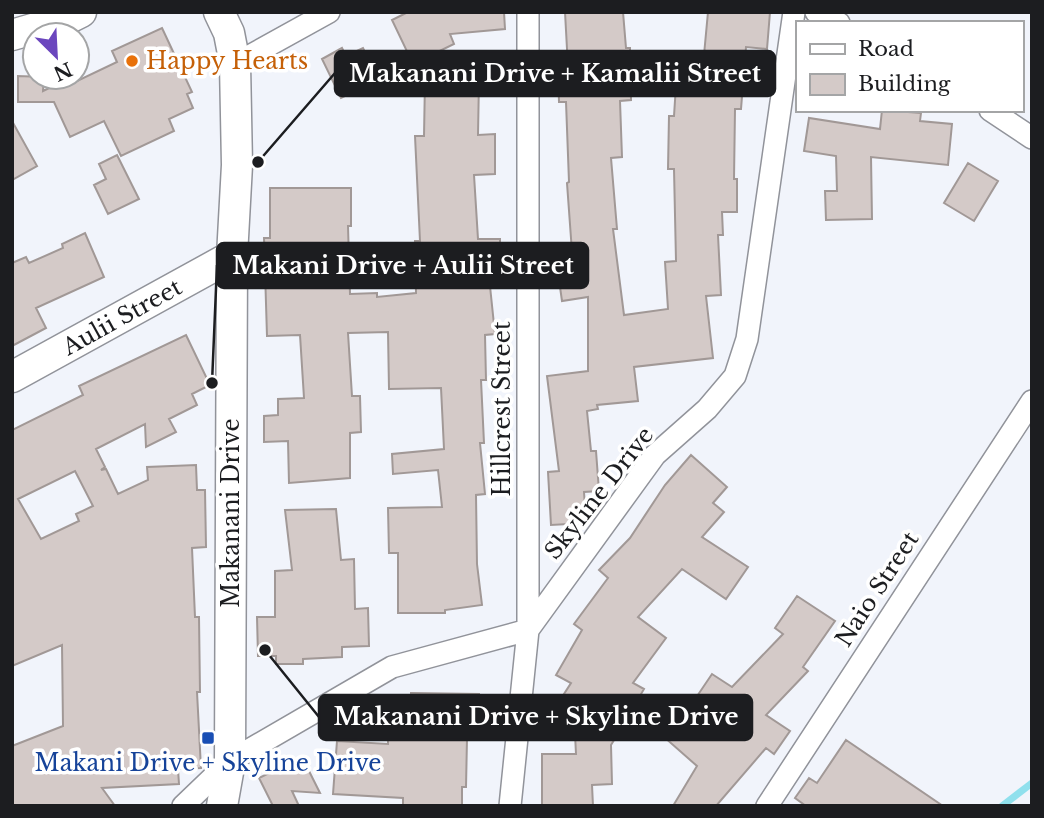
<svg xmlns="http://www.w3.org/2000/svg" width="1044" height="818" font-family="'Libre Baskerville',serif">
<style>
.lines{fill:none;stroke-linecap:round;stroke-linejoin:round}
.stream{stroke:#90e0ed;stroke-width:7}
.building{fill:#d4cac8;stroke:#a19896;stroke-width:2;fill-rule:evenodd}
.street-casing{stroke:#91939a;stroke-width:24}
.secondary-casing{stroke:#91939a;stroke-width:33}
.street{stroke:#fff;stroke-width:21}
.secondary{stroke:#fff;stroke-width:30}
.food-dot{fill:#e8710a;stroke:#fff;stroke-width:2.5}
.transit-dot{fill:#1a4fb4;stroke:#fff;stroke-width:2.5}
.labels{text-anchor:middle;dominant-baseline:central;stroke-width:7;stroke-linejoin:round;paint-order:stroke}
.food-label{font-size:23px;fill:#c56008;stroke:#fff;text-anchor:start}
.street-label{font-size:23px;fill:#1c1d20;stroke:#fff}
.transit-label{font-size:23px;fill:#164399;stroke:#fff}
.leader{fill:none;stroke:#1c1d20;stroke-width:2.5}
.callout-dot{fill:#1c1d20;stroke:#fff;stroke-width:2.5}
.callout{fill:#1c1d20;stroke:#1c1d20;stroke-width:2.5}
.callout-label{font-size:24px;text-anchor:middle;font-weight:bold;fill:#fff}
</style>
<rect width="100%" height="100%" fill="#f1f4fb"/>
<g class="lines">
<path class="stream" d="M1002,806L1032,783"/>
</g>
<path class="building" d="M408,12H504L505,29L450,34L454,44L413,64L392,20Z
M565,12H623L626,48H630L631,100L620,101L622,157L611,158L617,229H613L624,315L668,309L665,262L676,261L674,169H668L669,116H674L678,54L704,55L708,12H770L767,49L746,47L741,109H735L734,179H737V212H722L723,235H718L721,295L706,296L713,358L634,367L638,401L597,405L598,409L587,411L591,451H596L599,491L584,492L586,523L551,525L548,472L559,471L547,376L588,371V297L562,301L558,273L570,272L568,253L572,252L567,183L569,182L566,102H559L558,67H568Z
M162,28L192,92L187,94L193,108L169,119L174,131L121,156L104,121L70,137L54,102H18V76L44,77L43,91L70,78L73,83L117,62L112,51Z
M342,48L346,56L363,48L379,80L341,98L322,59Z
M425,80H479L478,135L495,134V174L474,175L478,239H500V267H488L495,334L485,335L486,380H481L484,443H480L485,494L476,495L477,564L482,605L445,610V613H398V553H389L388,508L442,507L438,470L393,474L392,454L444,449L441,388L389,389L388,332L348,333L352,396H360L361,432L350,433V478L289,483L288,441L264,442V416L278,415V399L304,398L300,335L267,336L264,238H270V188H351V226H348L350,294L377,293V297L416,293L415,241H420L415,136H424Z
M882,110L921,113L920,121L952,124L948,165L871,157L872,219L826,220L825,191H837L836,156L804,151L809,118L880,129Z
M12,121L37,166L12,180Z
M117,155L139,199L108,214L94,185L106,179L99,164Z
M968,163L998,181L974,221L944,203Z
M85,233L104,277L36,308L46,328L12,346V263L26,257L29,263L63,248L62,244Z
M186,335L210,385L192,394L197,405L169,419L176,432L146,447L145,424L96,449L105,467L101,470L106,469L118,494L148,480L147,467L196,465L197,490H205L206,547L192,548L195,617H199L200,692H197L201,768L178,769L179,784L102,788L115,806H12V746L63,726L62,645L12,666V430L83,395L79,386ZM75,471L93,506L76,514L79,521L41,539L18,499Z
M691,455L727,487L713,503L724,512L702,537L748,567L726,599L682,569L638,617L666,638L633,683L644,689L622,727L564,694L571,683L556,675L582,630L574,624L608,578L599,570L630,538L665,485Z
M336,509L341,560L354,559L355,609L368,608L369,646L342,647V657L303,659V664H276V656H258L257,617H275V571L292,570L285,510Z
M797,596L835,621L803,667L808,671L766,715L790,731L774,754L766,748L716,806H673L697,766L664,737L687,711L712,674L732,687L783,634L775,628Z
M411,693L479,694V739H467L466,787H462V806H403V798L333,794L337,741L388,744V707H411Z
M619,732L611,745L612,784L592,785L593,806H542V754H576L575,734Z
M846,740L943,806H806L795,798L809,778L817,783Z
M302,757L320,793L292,791L299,806H273L259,778Z"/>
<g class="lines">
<defs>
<path id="street" d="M816,12L839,23
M235,64L329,12
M990,110L1032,138
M183,806L230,761L392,667L528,630L655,455L707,409L735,376L747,339L794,12
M510,806L528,630V12
M767,806L1032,401"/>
<path id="secondary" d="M219,12L229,33L235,64L237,165L232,256L230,761L222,806
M12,35L67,19L81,12
M12,377L232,256"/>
</defs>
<use href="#street" class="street-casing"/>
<use href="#secondary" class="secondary-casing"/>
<use href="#street" class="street"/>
<use href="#secondary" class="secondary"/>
</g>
<circle class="food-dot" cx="132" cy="61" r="7"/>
<rect class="transit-dot" x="201" y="731" width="14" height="14" rx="3.5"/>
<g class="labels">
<g class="food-label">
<text x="146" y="61">Happy Hearts</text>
</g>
<g class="street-label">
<text transform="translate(122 317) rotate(-29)">Aulii Street</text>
<text transform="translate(502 409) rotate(-90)">Hillcrest Street</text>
<text transform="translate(599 493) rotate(-52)">Skyline Drive</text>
<text transform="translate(231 513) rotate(-90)">Makanani Drive</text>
<text transform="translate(877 589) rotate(-57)">Naio Street</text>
</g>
<g class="transit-label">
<text x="208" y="763">Makani Drive + Skyline Drive</text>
</g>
</g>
<path class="leader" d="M258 162L335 73M212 383L217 265M265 650L319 717"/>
<g class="callout-dot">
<circle cx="258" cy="162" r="7"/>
<circle cx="212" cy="383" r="7"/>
<circle cx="265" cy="650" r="7"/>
</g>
<g class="callout">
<rect x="335" y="51" width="440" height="45" rx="7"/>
<rect x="217" y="243" width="371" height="45" rx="7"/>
<rect x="319" y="695" width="433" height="45" rx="7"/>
</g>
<g class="callout-label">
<text x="555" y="82">Makanani Drive + Kamalii Street</text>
<text x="403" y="274">Makani Drive + Aulii Street</text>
<text x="536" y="725">Makanani Drive + Skyline Drive</text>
</g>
<rect width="1044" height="818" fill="none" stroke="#1c1d20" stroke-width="28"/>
<rect x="796" y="21" width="228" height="91" fill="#ffffff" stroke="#a4a5a6" stroke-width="2"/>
<rect x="810" y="44" width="35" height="10" fill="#ffffff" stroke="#a4a5a6" stroke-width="2"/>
<text x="858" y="56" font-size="21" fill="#1c1d20">Road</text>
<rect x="810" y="74" width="35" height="21" fill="#d4cac8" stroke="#a4a5a6" stroke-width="2"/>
<text x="858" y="91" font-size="21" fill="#1c1d20">Building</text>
<g transform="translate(56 56) rotate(156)"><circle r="33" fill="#ffffff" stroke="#a4a5a6" stroke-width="2"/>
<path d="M0-5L12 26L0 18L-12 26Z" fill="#6b46be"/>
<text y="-10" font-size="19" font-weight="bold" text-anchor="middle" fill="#1c1d20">N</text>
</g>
</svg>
